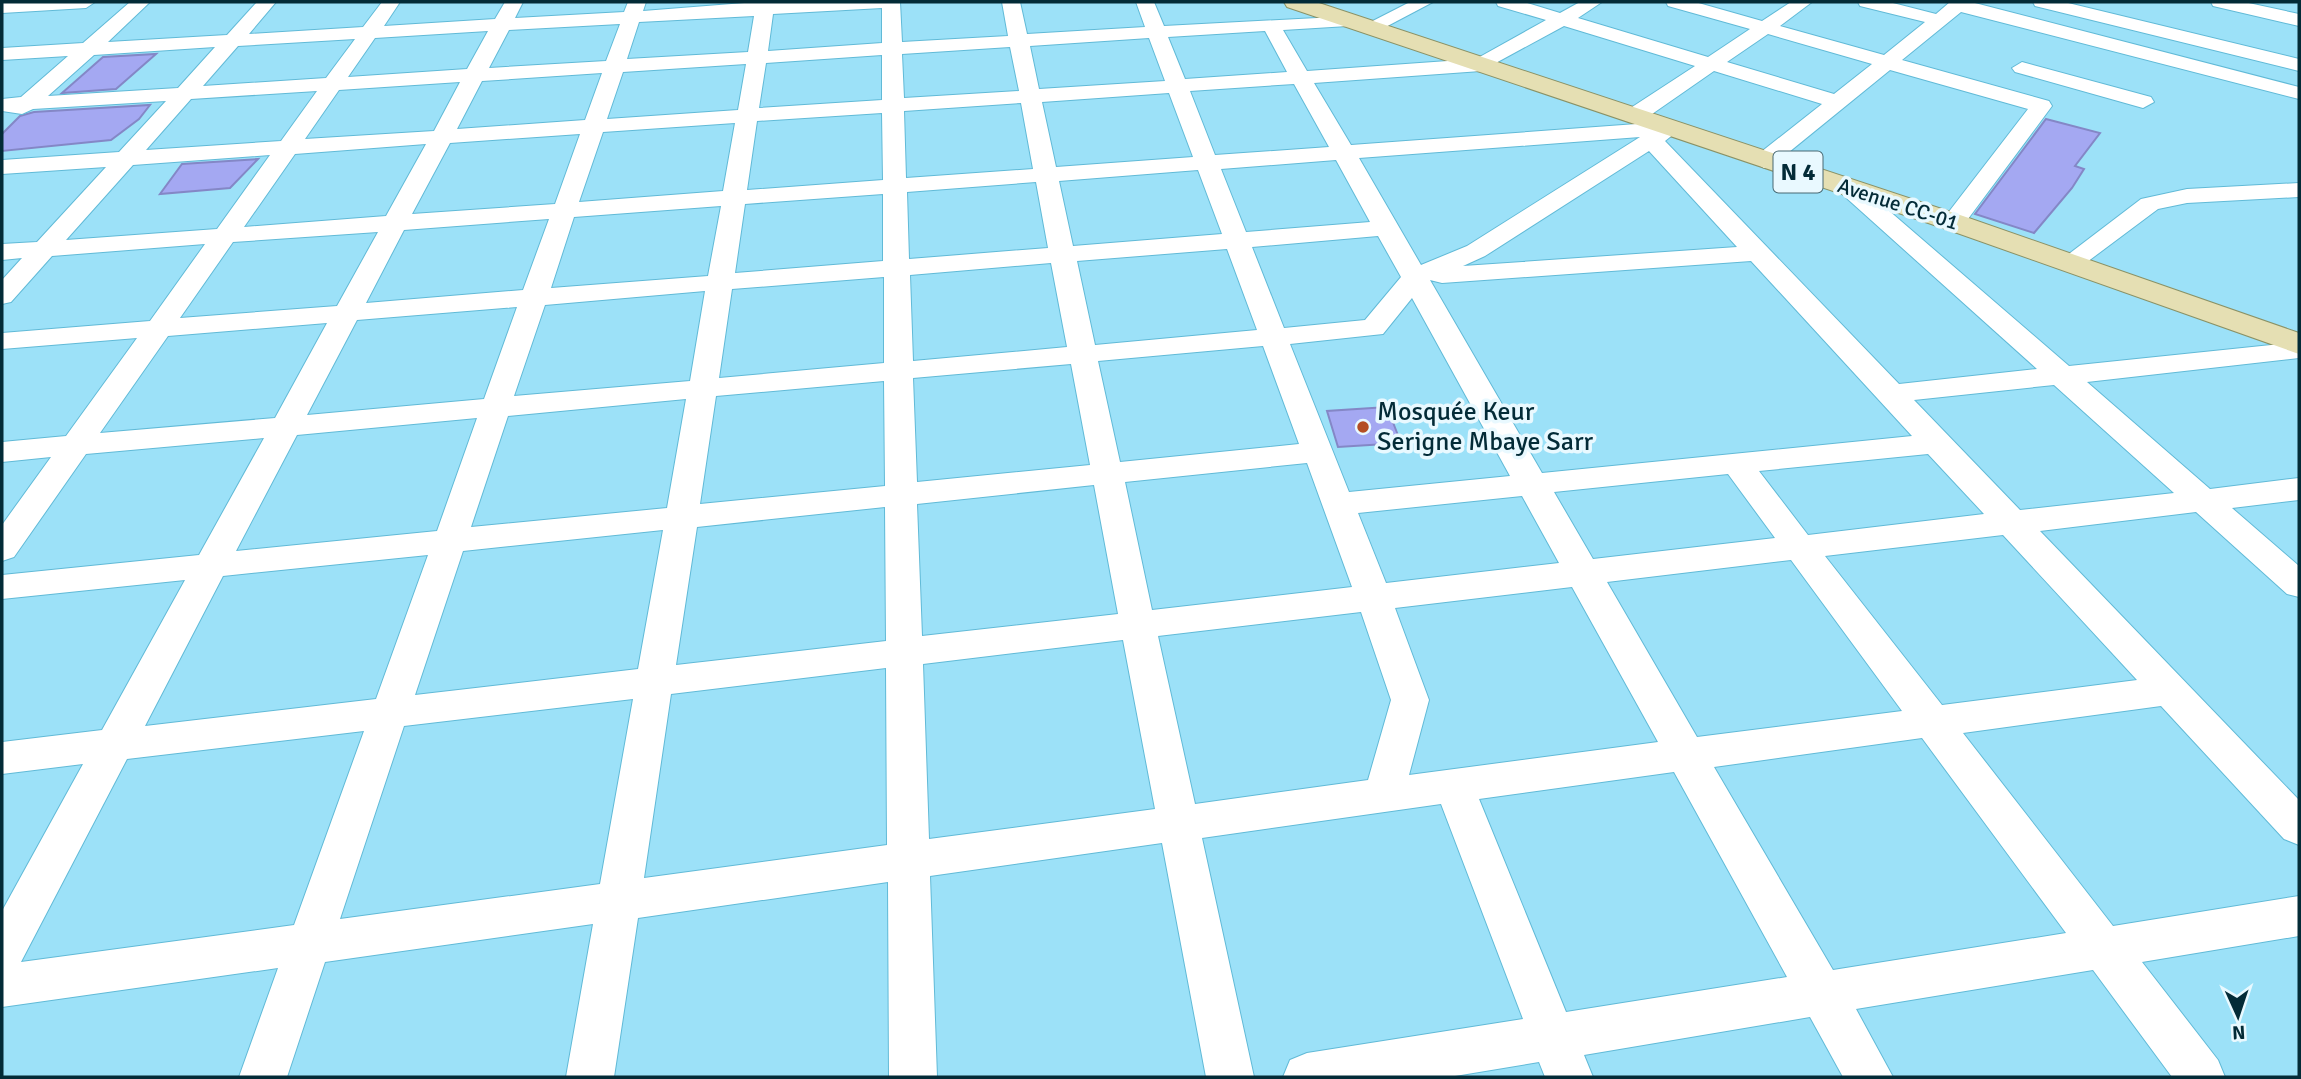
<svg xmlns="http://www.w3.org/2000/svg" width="2301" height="1079" font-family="Signika,sans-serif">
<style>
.building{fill:#a4a8f2;stroke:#8487c6;stroke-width:2}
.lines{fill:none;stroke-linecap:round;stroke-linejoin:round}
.minor-casing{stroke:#61bad7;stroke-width:2}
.major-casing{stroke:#8a9266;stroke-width:2}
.minor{fill:#fff;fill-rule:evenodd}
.major{fill:#e5dfb3;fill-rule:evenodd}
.poi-dot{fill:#b44e23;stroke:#e9f9ff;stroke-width:2.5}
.labels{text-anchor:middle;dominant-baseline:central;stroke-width:7;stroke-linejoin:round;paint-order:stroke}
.far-street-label{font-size:21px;fill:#032b37;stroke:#e9f9ff}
.shield{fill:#e9f9ff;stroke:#486973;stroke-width:2}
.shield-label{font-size:24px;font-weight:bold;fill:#032b37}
.poi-label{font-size:26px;fill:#032b37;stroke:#e9f9ff;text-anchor:start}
</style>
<rect width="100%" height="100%" fill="#9ce1f8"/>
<path class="building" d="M156,54L116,89L62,93L103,57Z
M150,105L139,119L111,140L2,151V134L20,116L34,112Z
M2046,119L2100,133L2075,166L2084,169L2072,188L2034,233L1975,214Z
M258,159L230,188L160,194L182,164Z
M1387,407L1401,443L1338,447L1327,411Z"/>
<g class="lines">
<defs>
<path id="minor" d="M2,2H95L86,8L2,13Z
M130,2H150L108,42L227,35L257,2H276L249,34L363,27L382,2H400L384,26L495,19L505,2H523L515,18L624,12L628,2H646L643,11L757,2H900L902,42L1008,36L1002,2H1020L1027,34L1145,27L1136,2H1154L1164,26L1355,16L1358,20L1355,24L1348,26L1283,30L1307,71L1476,59L1546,20L1498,6L1496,2H1524L1560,13L1580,2H1602L1578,18L1708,57L1750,29L1668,6L1666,2H1695L1762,21L1791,2H1812L1780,26L1884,55L1925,22L1860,6L1858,2H1889L1936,14L1950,2H1971L2299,87V99L1961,12L1902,60L2049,101L2052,106L1962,227H1944L1941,222L2028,109L1890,70L1772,166L1764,168L1753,161L1756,156L1822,104L1714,71L1642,121H1626L1623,116L1626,111L1695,66L1564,26L1481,71L1314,83L1351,145L1664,122L1677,124L1680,129L1665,141L1899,384L2037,369L1842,194L1838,189L1842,184H1858L2069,366L2299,342V358L2087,382L2210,489L2299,478V500L2232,508L2299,566V597L2287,594L2196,512L2040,531L2299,800V845L2284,839L2161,706L1963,733L2113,926L2299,896V936L2142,962L2218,1060L2225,1077H2172L2093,970L1856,1009L1893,1077H1843L1810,1017L1584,1055L1593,1077H1545L1539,1062L1449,1077H1283L1290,1060L1307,1053L1523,1019L1441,804L1202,838L1254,1077H1206L1162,843L930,876L937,1077H889L888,882L638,918L614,1077H566L593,924L325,962L287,1077H239L278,968L2,1007V911L83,764L2,774V742L102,730L185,580L2,599V575L199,555L264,438L86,454L14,557L2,561V525L51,457L2,462V442L66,436L137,338L2,349V333L150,321L205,244L52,256L11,302L2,304V280L22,258L2,260V244L37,242L106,167L2,174V160L119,152L166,101L33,109L22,114L2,111V99L21,97L68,56L2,60V48L83,43ZM882,8V43L768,51L773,14ZM754,16L748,52L627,59L639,22ZM620,24L606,61L489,68L509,30ZM488,31L467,69L348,77L375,38ZM1265,31L1287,72L1185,79L1168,37ZM1768,34L1872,64L1834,94L1727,62ZM1149,38L1165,81L1039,89L1030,46ZM355,39L326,78L203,86L238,46ZM215,47L178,88L48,96L94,55ZM1010,47L1019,91L904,98L902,54ZM882,55V100L759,108L766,63ZM746,64L738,110L607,119L623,72ZM602,73L585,120L457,129L482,81ZM460,82L434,131L305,139L339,90ZM1294,84L1329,147L1215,155L1190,91ZM317,91L281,141L146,150L191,99ZM1169,93L1193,157L1056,167L1042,102ZM1021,103L1033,169L906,178L904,111ZM882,113L883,180L747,190L757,121ZM735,123L723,191L579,202L603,132ZM580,134L555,204L412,214L450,143ZM1640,137L1467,246L1421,265L1359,158ZM426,144L386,216L244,227L295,154ZM1649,151L1737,247L1463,266L1485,256ZM270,155L217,229L66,240L133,165ZM1336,160L1370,222L1246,232L1221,169ZM1198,170L1222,234L1073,246L1059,181ZM1036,182L1048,248L909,259L907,192ZM883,194V261L735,273L745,204ZM721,206L708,276L551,288L574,217ZM549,219L523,290L366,303L404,230ZM378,232L337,306L180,318L233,242ZM1378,236L1401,277L1365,320L1284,328L1252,247ZM1227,249L1257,330L1095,345L1077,261ZM1751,261L1912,436L1542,473L1430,280L1442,283ZM1051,263L1067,347L913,361L910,275ZM884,277V363L719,378L732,289ZM705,291L690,381L514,396L545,305ZM1412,298L1510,476L1349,492L1290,344L1383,334ZM517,307L484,399L307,415L357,320ZM327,323L275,418L100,433L168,336ZM1263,346L1299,444L1120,462L1098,361ZM1071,364L1090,465L917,482L913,378ZM884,381L885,486L700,504L716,396ZM2054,385L2174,493L2020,510L1914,400ZM686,399L667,508L471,527L508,416ZM477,418L437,531L236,551L297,435ZM1928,454L1984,514L1808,535L1759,471ZM1307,463L1352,587L1152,610L1125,482ZM1728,474L1775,538L1593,559L1554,492ZM1094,485L1118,614L922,636L917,504ZM1522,496L1559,563L1386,583L1358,513ZM885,507L886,641L676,665L697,527ZM663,530L638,669L415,695L463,551ZM2003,535L2137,680L1942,705L1825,556ZM428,555L376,699L145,726L223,576ZM1791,560L1902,711L1697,737L1607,582ZM1572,587L1658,742L1409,775L1429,700L1395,608ZM1361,612L1391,700L1368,780L1195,804L1158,636ZM1123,640L1155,809L929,839L923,664ZM886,668L887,845L644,878L671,694ZM633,699L600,884L340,919L404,726ZM364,731L294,925L21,962L127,759ZM1922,738L2066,933L1833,970L1714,767ZM1674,772L1787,977L1566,1012L1479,799Z
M1410,2H1433L1378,31L1371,33L1361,27Z
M2033,2H2064L2299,59V71L2035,6Z
M2211,2H2244L2299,14V26L2213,6Z
M2022,62L2151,97L2154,102L2143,108L2015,72L2012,68Z
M2299,183V197L2187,203L2158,209L2079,268H2061L2057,263L2141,199L2187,189Z"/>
<path id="major" d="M1284,2H1316L1963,216L2299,333V354L1943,228L1287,7Z"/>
</defs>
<use href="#minor" class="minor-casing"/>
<use href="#major" class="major-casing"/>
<use href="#minor" class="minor"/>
<use href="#major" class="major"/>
</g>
<circle class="poi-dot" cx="1363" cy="427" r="7"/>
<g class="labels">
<g class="far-street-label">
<text transform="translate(1898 204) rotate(18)">Avenue CC-01</text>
</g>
<rect class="shield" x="1773.5" y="151.5" width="49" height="41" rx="5"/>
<g class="shield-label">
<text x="1798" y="172">N 4</text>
</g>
<g class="poi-label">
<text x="1377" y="412">Mosquée Keur<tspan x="1377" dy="30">Serigne Mbaye Sarr</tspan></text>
</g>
</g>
<rect width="2301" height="1079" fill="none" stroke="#032b37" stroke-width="7"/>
<g transform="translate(2238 1016) rotate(177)" stroke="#e9f9ff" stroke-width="5" paint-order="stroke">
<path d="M0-5L12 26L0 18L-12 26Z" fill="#032b37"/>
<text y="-10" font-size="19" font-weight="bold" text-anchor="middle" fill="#032b37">N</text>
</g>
</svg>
